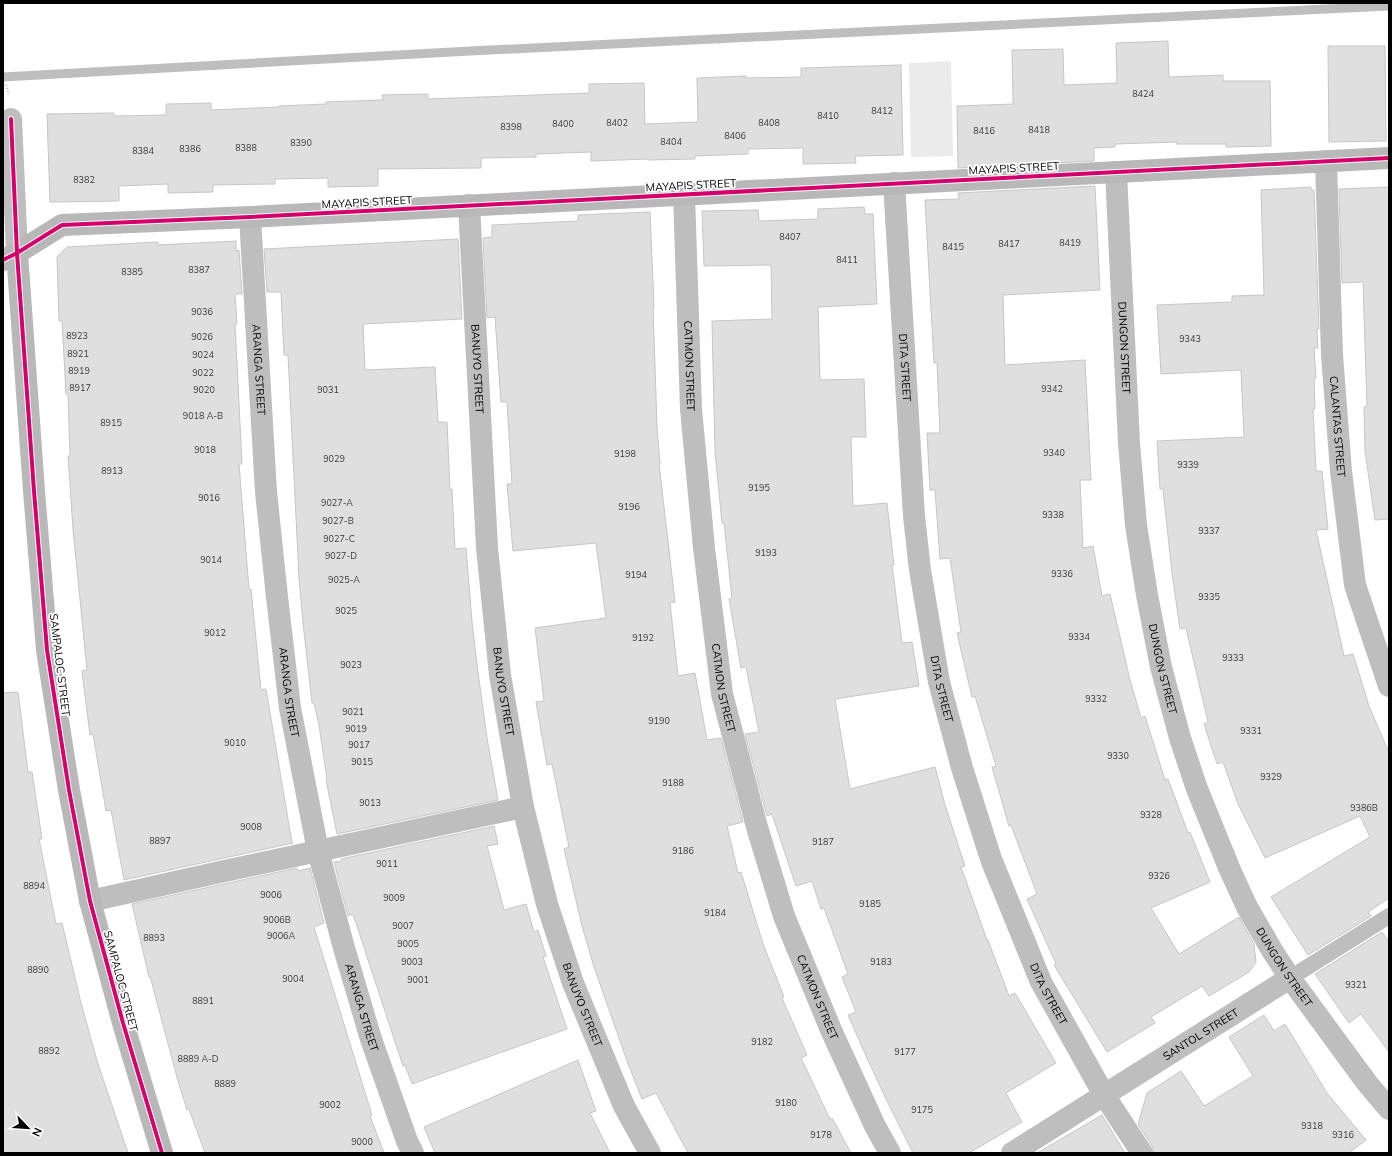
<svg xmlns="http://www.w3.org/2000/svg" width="1392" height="1156" font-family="Mulish,sans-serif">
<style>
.green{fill:#ebebeb}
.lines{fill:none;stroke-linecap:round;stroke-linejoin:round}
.stream{stroke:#bebebe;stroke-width:9}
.building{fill:#dfdfdf;stroke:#c6c6c6}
.path{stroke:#b9b9b9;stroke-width:2.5;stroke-dasharray:1 2;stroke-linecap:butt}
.lane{stroke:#bebebe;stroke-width:16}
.street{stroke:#bebebe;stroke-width:22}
.secondary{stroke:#b8b8b8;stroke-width:22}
.cycleway-casing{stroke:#fff;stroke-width:6}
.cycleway{stroke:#d6006c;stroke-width:4}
.labels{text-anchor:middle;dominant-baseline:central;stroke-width:3.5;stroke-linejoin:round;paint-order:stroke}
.number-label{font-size:9px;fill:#383838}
.street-label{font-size:11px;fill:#000;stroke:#fff}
</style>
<rect width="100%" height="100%" fill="#fff"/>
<path class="green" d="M951,61L953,156L911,157L909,63Z"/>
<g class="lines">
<path class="stream" d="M3,77L470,51L1389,6"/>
</g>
<path class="building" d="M1168,41L1169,77L1223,75V81H1270L1271,146L1226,147V144H1177V142L1115,144V147L1094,148V161L958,168L957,106L1013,104L1012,50L1063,49L1064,85L1117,83L1116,43Z
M1328,46H1385L1386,141L1329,142Z
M901,65L903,155L855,156L856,163L803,164V148L748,149V154L695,156V159L648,160V159L591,161V152L536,154V157L481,158V168L378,169V186L328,187V178L275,179V184L213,185V192L168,193V184L119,186V201L50,202L47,114L114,113V116L166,115V104L211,103V110L279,107V106L326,104V102L383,100L382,95L428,94V99L589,93V84L644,83L645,124L698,122L697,78L746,76V78L801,77V68Z
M1095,186L1100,290L1003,295L1005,365L1085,360L1091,480H1080L1083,548L1093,546L1102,596L1110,594L1130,680L1141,718L1145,716L1165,780L1168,779L1188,833L1190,832L1210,882L1151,908L1179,954L1239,917L1254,944L1256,962L1249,972L1209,996L1202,986L1151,1017L1155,1023L1107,1052L1054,965L1056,964L1027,899L1037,894L1011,825L1009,826L992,767L996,766L975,696L972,697L957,633L961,632L950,558L940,559L935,490H930L927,433H940L937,363H934L925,200L959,199L958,193Z
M1311,187V190H1314L1319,329H1317L1318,348H1314L1316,378H1314L1315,409H1313L1316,471H1322L1328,529L1316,530L1344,656L1353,654L1369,706L1389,753V898L1368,912L1371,916L1308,955L1271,897L1370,837L1360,816L1265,858L1238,804L1223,762L1217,764L1204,724L1208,722L1186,628L1180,629L1172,573L1163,489H1160L1157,441L1244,437L1241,370L1161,374L1157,305L1232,302V296L1264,295L1261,190Z
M1389,187V519L1375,520L1365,451L1364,407L1367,406L1363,282L1342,283L1339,189Z
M864,207L865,214H873L877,304L818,307L820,380L864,379L866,437H851L853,506L887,503L894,565H892L902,643L912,642L919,686L835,699L850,789L935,767L945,805L965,866L961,867L987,940H988L1009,996L1015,993L1056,1063L1006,1093L1022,1122L969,1153H913L885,1097L862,1047L848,1015L856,1012L842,977L848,974L824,908L821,909L812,881L796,886L772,814L767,816L745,734L759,732L746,667L741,668L729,599L732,598L724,523H722L715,452L712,321L772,319L771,265L704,266L702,211L758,210L759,221L818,219V209Z
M650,212L654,307H653L657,427L660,464H659L675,602L670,603L678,676L695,673L707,740L721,738L743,822L727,826L738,873L741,872L763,944L784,997L782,998L807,1055L801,1058L830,1119L832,1118L851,1153H688L656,1093L642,1099L627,1061L594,967L582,926L564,849L569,847L552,764L547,765L536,702L544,701L535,628L606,618L596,543L513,551L507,484H512L507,402H501L495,317L487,318L483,238L492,237V225L578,221V215Z
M458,239L462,319L363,324L365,370L435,367L438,422H447L450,490L452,489L455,549L466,548L472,622L478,672L487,738L498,800L337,834L326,780L327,779L319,725L314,703H312L303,623L299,578L288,355H284L281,292H267L264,249Z
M236,241V251L239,250L242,294H235L237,324H235L242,464H239L249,589H251L261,690L266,689L292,843H293L124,880L111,810L106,811L93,734L90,735L82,671L87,670L73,529L68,456H70L68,394H66L62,321H59L57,257L67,247L158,242V245Z
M18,692L28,772H32L42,839H39L56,924L62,923L80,999L97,1061L128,1153H3V693Z
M494,826L498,844L487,846L504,910L526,904L534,932L538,930L546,956L543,957L567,1029L412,1084L405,1065L403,1066L353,914L348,916L334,862L342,861L341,859Z
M297,868L298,871L310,868L324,923L314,927L372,1115L370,1116L384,1153H205L189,1109L187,1110L178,1081L150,976L149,977L132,904Z
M1382,932L1389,942V1052L1361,1014L1349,1023L1315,974Z
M1264,1015L1274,1031L1285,1024L1327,1093L1366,1140L1349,1153H1154L1152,1146L1138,1124L1147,1093L1181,1071L1204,1106L1253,1076L1229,1037Z
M578,1060L596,1111L590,1113L610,1153H435L424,1127Z
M1102,1115L1125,1153H1037Z"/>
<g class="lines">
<path class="path" d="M6,85L9,94"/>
<path class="lane" d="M1290,978L1389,916"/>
<g class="street">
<path d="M11,119L17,253"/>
<path id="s1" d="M1326,161L1332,355L1341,471L1355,585L1389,686"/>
<path id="s2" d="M1116,172L1129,443L1136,525L1147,595L1161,667L1180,738L1197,789L1230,870L1247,907L1273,952L1290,978L1367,1083L1389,1109"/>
<path id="s3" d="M894,183L914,516L920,570L939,682L962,768L991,859L1041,982L1104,1095L1142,1153"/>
<path id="s4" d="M684,194L691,409L704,548L722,694L757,827L784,916L831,1030L875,1126L890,1153"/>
<path id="s5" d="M469,205L487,548L500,675L523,807L547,904L573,983L624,1106L650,1153"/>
<path id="s6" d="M250,217L266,492L277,597L290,708L318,851L344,948L371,1039L407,1141L413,1153"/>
<path d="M90,901L220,872L523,807"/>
<path id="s7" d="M1012,1153L1290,978"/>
</g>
<path class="secondary" d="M17,253L34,491L47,650L69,790L90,901L123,1023L162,1153
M3,260L17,253L62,225L250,217L1389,158"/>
<defs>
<path id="cycleway" d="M11,119L17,253L34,491L47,650L69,790L90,901L123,1023L162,1153
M3,260L17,253L62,225L250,217L1389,158"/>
</defs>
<use href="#cycleway" class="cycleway-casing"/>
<use href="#cycleway" class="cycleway"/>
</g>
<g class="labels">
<g class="number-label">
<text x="1143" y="93">8424</text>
<text x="882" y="110">8412</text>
<text x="828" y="115">8410</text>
<text x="617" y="122">8402</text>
<text x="769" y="122">8408</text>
<text x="563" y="123">8400</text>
<text x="511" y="126">8398</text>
<text x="1039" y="129">8418</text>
<text x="984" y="130">8416</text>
<text x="735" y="135">8406</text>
<text x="671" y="141">8404</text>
<text x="301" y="142">8390</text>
<text x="246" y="147">8388</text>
<text x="190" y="148">8386</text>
<text x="143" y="150">8384</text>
<text x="84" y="179">8382</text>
<text x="790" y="236">8407</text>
<text x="1070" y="242">8419</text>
<text x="1009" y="243">8417</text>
<text x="953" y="246">8415</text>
<text x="847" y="259">8411</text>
<text x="199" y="269">8387</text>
<text x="132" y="271">8385</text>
<text x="202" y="311">9036</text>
<text x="77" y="335">8923</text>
<text x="202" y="336">9026</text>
<text x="1190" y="338">9343</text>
<text x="78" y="353">8921</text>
<text x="203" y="354">9024</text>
<text x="79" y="370">8919</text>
<text x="203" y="372">9022</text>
<text x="80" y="387">8917</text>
<text x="1052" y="388">9342</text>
<text x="204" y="389">9020</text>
<text x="328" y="389">9031</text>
<text x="203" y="415">9018 A-B</text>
<text x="111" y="422">8915</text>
<text x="205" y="449">9018</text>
<text x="1054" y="452">9340</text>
<text x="625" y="453">9198</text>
<text x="334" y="458">9029</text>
<text x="1188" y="464">9339</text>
<text x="112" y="470">8913</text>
<text x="759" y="487">9195</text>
<text x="209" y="497">9016</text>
<text x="337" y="502">9027-A</text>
<text x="629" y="506">9196</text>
<text x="1053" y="514">9338</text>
<text x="338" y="520">9027-B</text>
<text x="1209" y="530">9337</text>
<text x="339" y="538">9027-C</text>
<text x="766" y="552">9193</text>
<text x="341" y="555">9027-D</text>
<text x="211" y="559">9014</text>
<text x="1062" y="573">9336</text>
<text x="636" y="574">9194</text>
<text x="344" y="579">9025-A</text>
<text x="1209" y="596">9335</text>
<text x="346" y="610">9025</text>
<text x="215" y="632">9012</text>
<text x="1079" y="636">9334</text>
<text x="643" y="637">9192</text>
<text x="1233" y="657">9333</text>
<text x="351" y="664">9023</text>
<text x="1096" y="698">9332</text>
<text x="353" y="711">9021</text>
<text x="659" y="720">9190</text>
<text x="356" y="728">9019</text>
<text x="1251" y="730">9331</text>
<text x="235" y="742">9010</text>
<text x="359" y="744">9017</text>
<text x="1118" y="755">9330</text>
<text x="362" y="761">9015</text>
<text x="1271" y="776">9329</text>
<text x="673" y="782">9188</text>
<text x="370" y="802">9013</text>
<text x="1364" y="807">9386B</text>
<text x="1151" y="814">9328</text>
<text x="251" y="826">9008</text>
<text x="160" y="840">8897</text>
<text x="823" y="841">9187</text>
<text x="683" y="850">9186</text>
<text x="387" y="863">9011</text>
<text x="1159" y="875">9326</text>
<text x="34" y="885">8894</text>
<text x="271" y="894">9006</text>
<text x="394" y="897">9009</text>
<text x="870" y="903">9185</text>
<text x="715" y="912">9184</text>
<text x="277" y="919">9006B</text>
<text x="403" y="925">9007</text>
<text x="281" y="935">9006A</text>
<text x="154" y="937">8893</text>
<text x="408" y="943">9005</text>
<text x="412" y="961">9003</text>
<text x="881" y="961">9183</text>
<text x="38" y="969">8890</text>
<text x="293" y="978">9004</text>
<text x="418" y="979">9001</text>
<text x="1356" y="984">9321</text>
<text x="203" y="1000">8891</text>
<text x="762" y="1041">9182</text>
<text x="49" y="1050">8892</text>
<text x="905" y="1051">9177</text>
<text x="198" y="1058">8889 A-D</text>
<text x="225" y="1083">8889</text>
<text x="786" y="1102">9180</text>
<text x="330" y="1104">9002</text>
<text x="922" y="1109">9175</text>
<text x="1312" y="1125">9318</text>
<text x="821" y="1134">9178</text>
<text x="1343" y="1134">9316</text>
<text x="362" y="1141">9000</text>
</g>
<g class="street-label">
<text transform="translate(1014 168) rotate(-3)">MAYAPIS STREET</text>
<text transform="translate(691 185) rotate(-3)">MAYAPIS STREET</text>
<text transform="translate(367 202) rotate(-3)">MAYAPIS STREET</text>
<text stroke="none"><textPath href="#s2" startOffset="176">DUNGON STREET</textPath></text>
<text stroke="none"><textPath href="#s4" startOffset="172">CATMON STREET</textPath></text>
<text stroke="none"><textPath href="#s3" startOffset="185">DITA STREET</textPath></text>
<text stroke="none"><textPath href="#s5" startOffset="164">BANUYO STREET</textPath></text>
<text stroke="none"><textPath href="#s6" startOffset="153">ARANGA STREET</textPath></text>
<text stroke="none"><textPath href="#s1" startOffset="266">CALANTAS STREET</textPath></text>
<text transform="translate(60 665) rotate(83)">SAMPALOC STREET</text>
<text stroke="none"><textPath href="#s2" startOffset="500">DUNGON STREET</textPath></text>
<text stroke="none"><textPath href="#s4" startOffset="496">CATMON STREET</textPath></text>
<text stroke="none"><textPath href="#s3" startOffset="509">DITA STREET</textPath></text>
<text stroke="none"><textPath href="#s5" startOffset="488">BANUYO STREET</textPath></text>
<text stroke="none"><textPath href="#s6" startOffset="477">ARANGA STREET</textPath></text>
<text stroke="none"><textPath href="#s2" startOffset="824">DUNGON STREET</textPath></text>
<text transform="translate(121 981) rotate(75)">SAMPALOC STREET</text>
<text stroke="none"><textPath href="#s3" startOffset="833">DITA STREET</textPath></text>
<text stroke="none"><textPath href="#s4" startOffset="820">CATMON STREET</textPath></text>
<text stroke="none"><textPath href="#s5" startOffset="812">BANUYO STREET</textPath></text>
<text stroke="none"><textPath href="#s6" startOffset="801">ARANGA STREET</textPath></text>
<text stroke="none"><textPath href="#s7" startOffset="223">SANTOL STREET</textPath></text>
</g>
</g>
<rect width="1392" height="1156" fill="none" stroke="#000000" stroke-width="8"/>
<g transform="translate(28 1128) rotate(115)" stroke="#ffffff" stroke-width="3" paint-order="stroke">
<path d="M0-3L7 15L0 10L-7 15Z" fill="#000000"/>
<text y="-6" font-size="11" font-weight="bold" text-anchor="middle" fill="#000000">N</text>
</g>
</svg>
